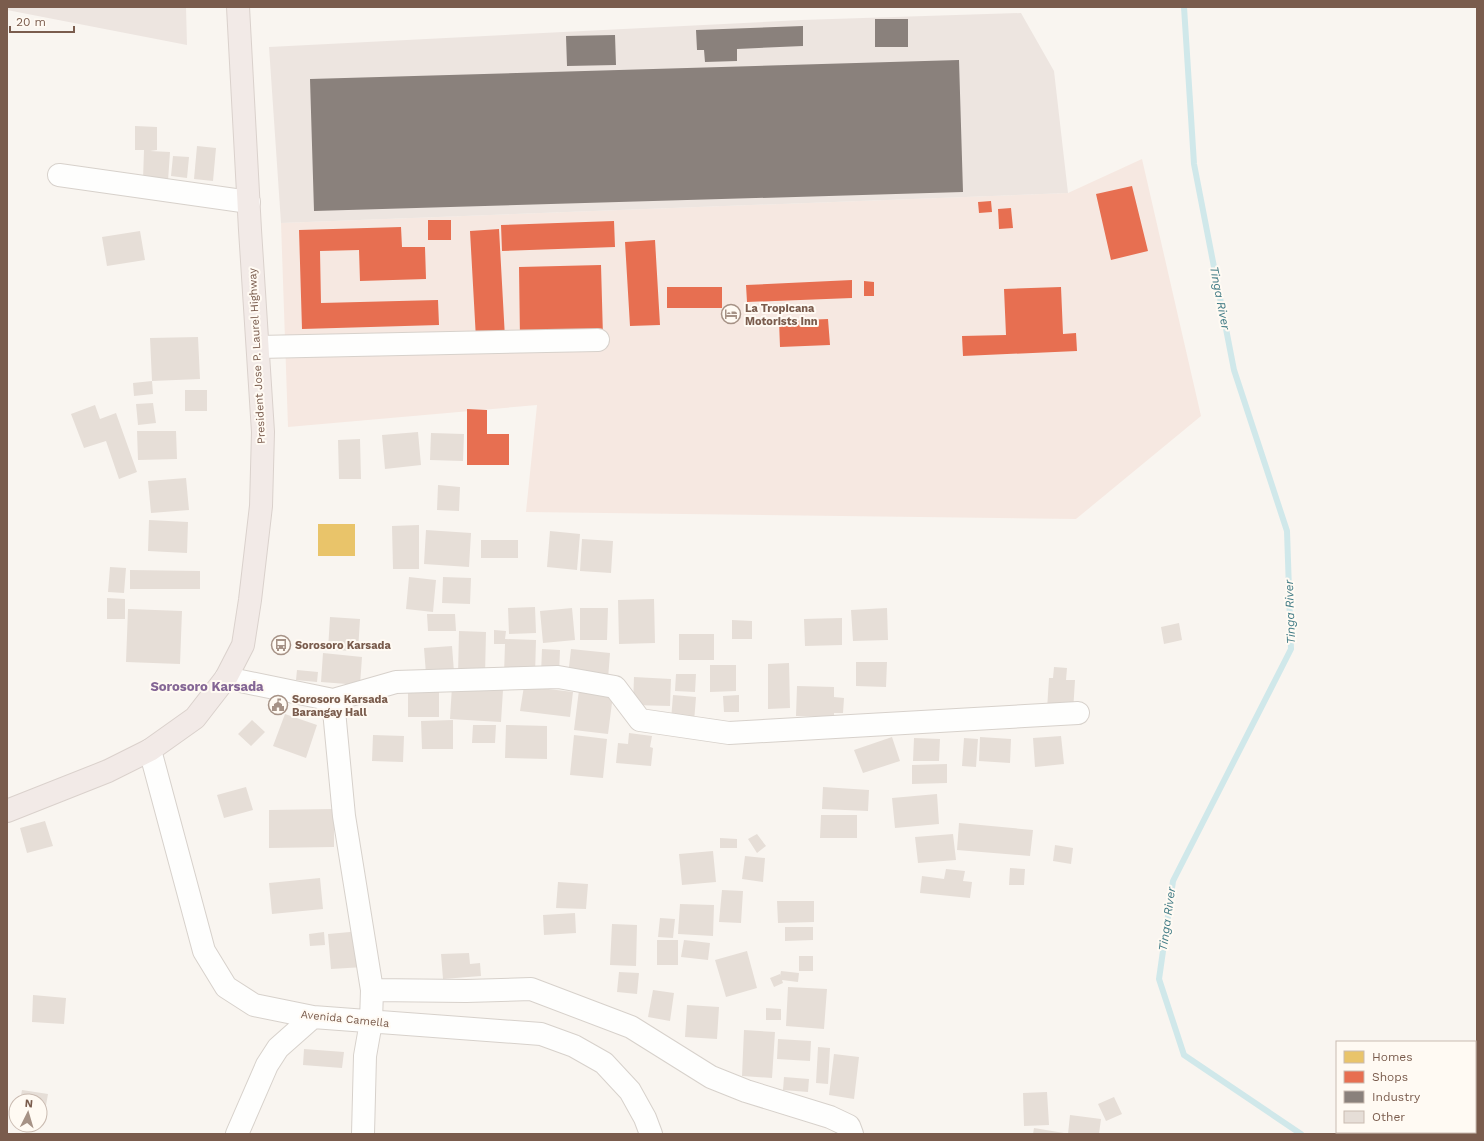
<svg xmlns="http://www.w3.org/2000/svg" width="1484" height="1141" font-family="'Work Sans',sans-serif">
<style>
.commercial{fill:#f6e8e1}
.industrial{fill:#ede5e0}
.homes{fill:#e9c46a}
.shops{fill:#e76f51}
.industry{fill:#8a817c}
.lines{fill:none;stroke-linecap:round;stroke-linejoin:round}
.stream{stroke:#d0e8ea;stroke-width:6}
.building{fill:#e6ded7}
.minor-casing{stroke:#d7d1cb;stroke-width:24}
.highway-casing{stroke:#dad1cc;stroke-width:24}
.minor{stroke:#fefefd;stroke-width:22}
.highway{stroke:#f2eae7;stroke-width:22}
.labels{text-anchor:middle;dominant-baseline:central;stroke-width:4;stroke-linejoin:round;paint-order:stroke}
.poi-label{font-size:11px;font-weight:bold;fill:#7a5c4d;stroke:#fffaf3;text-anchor:start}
.street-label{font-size:11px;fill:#7a5c4d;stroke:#fffaf3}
.water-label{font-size:12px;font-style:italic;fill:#437c86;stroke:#fffaf3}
.quarter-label{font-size:13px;font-weight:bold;fill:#846695;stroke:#fffaf3}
</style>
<rect width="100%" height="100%" fill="#f9f5f0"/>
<path class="commercial" d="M1142,159L1201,416L1076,519L526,512L537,405L288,427L281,223L1068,193Z"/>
<path class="industrial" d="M7,7H186L187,45L7,10Z
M1021,13L1054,71L1068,193L281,223L269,47L801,20Z"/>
<path class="homes" d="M318,524H355V556H318Z"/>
<path class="shops" d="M1132,186L1148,251L1111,260L1096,194Z
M991,201L992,212L979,213L978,202Z
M1011,208L1013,228L999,229L998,209Z
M428,220H451V240H428Z
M614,221L615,247L502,251L501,225Z
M401,227L402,247H425L426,279L360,281L359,250L320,251L321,303L438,300L439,325L302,329L299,230Z
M499,229L505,338L476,339L470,231Z
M655,240L660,325L630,326L625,242Z
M601,265L603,337L520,339L519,267Z
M852,280V298L747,302L746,285Z
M864,281L874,282V296H864Z
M667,287H722V308H667Z
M1061,287L1063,334L1076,333L1077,351L963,356L962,336L1006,335L1004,289Z
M828,319L830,345L780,347L779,321Z
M467,409L487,410V434H509V465H467Z"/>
<path class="industry" d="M875,19H908V47H875Z
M803,26V46L737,49V61L705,62L704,50H697L696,30Z
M615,35L616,65L567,66L566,36Z
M959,60L963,192L314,211L310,79Z"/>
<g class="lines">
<path class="stream" d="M1184,7L1194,164L1234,370L1287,531L1291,649L1173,881L1159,979L1184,1055L1301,1134"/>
</g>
<path class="building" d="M135,126L157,127V150L150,151L170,152L168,181L143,180L144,150H135Z
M197,146L216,148L213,181L194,179Z
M173,156L189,157L187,178L171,176Z
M140,231L145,260L107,266L102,237Z
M198,337L200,379L152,381L150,338Z
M152,381L153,394L134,396L133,383Z
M185,390H207V411H185Z
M153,403L156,423L138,425L136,404Z
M95,405L100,419L116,413L137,472L119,479L106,441L84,448L71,414Z
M137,431H176L177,459L138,460Z
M418,432L421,465L385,469L382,435Z
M431,433L464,434L463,461L430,460Z
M360,439L361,479H339L338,440Z
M186,478L189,510L151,513L148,481Z
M438,485L460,487L459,511L437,510Z
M149,520L188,522L187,553L148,551Z
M419,525V569H393L392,526Z
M426,530L471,533L469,567L424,564Z
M550,531L580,534L577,570L547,567Z
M582,539L613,541L611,573L580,571Z
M481,540H518V558H481Z
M110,567L126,568L124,593L108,592Z
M130,570L200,571V589H130Z
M409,577L436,580L433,612L406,609Z
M443,577L471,578L470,604L442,603Z
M107,598L125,599V619H107Z
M654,599L655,643L619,644L618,600Z
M535,607L536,633L509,634L508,608Z
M572,608L575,640L543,643L540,611Z
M580,608H608L607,640H580Z
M887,608L888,640L853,641L851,610Z
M128,609L182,611L180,664L126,662Z
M427,614H455L456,631H428Z
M330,617L360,619L358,651L328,650Z
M842,618V645L805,646L804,619Z
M732,620L752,621V639H732Z
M1179,623L1182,640L1164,644L1161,627Z
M494,630L506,631L505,639L536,640L535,675L504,674L505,644H494Z
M459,631L486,632L485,675H458Z
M679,634H714V660H679Z
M452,646L454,672L426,674L424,648Z
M542,649L560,650L559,674H541Z
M571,649L610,653L608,679L568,676Z
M323,653L362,657L360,685L321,682Z
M856,662H887L886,687L856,686Z
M789,663L790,708L768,709V664Z
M710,665H736V691L710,692Z
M1054,667L1067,668L1066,680H1075L1073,712L1047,710L1049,678H1053Z
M297,670L318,672L317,682L296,680Z
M676,674H696L695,692L675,691Z
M634,677L671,679L670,706L633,705Z
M452,686L503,690L501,722L450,719Z
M524,686L573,692L570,717L520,711Z
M797,686L834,687V697L844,698L843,713H834V717L796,716Z
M408,687H439V717H408Z
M579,690L613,695L608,734L574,730Z
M673,695L696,697L694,722L671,720Z
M739,695V712H724L723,696Z
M285,714L317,725L306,758L273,746Z
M252,720L265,732L251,746L238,734Z
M453,720V749H422L421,721Z
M473,725H496L495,743H472Z
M506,725L547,726V759L505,758Z
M629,733L652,736L650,747L653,748L651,766L616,763L618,743L628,744Z
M373,735L404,736L403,762L372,761Z
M574,735L607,739L603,778L570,775Z
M1061,736L1064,764L1035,767L1033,738Z
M892,737L900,761L863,773L854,750Z
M980,737L1011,739L1010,763L979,761Z
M914,738L940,739L939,761H913Z
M964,738L978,739L976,767L962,766Z
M947,764V783L912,784V765Z
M246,787L253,810L224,818L217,795Z
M823,787L869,790L868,811L822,809Z
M937,794L939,824L895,828L892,798Z
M334,809V847L269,848V810Z
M821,815H857V838H820Z
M45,821L53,846L27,853L20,828Z
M959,823L1033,830L1030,856L957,850Z
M757,834L766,846L757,853L748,839Z
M953,834L956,860L918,863L915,837Z
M720,838L737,839V848H720Z
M1055,845L1073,848L1071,864L1053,861Z
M713,851L716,882L682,885L679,854Z
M745,856L765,858L763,882L742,879Z
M1010,868L1025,869L1024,885H1009Z
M946,869L965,871L963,881L972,882L970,898L920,893L922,876L944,879Z
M320,878L323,909L272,914L269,883Z
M558,882L588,884L586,909L556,908Z
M722,890L743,891L741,923L719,922Z
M777,901H814V922L778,923Z
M680,904L714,905L713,936L678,934Z
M575,913L576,933L544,935L543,915Z
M660,918L675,919L673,938L658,937Z
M612,924L637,925L636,966L610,965Z
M785,927H813V940L785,941Z
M361,931L364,967L331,969L328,934Z
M324,932L325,945L310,946L309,934Z
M657,940H678V965H657Z
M684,940L710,943L708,960L681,957Z
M747,951L757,988L726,997L715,960Z
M469,953L470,964L480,963L481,976L443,979L441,954Z
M799,956H813V971H799Z
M781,971L799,973L798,982L782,980L783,983L774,987L770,978L780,974V976Z
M619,972L639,973L637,994L617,992Z
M788,987L827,989L824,1029L786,1026Z
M653,990L674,993L670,1021L648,1017Z
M33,995L66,998L64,1024L32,1022Z
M687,1005L719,1007L717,1039L685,1037Z
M766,1008L781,1009V1020H766Z
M744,1030L775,1032L772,1078L742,1076Z
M778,1039L811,1041L810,1061L777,1059Z
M818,1047L830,1048L828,1084L816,1083Z
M304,1049L344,1052L342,1068L303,1065Z
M834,1054L859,1057L854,1099L829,1095Z
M784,1077L809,1079L808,1092L783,1090Z
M22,1090L48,1094L44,1117H40V1101H20Z
M1047,1092L1049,1125L1024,1126L1023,1093Z
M1114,1097L1122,1114L1106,1121L1098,1104Z
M1070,1115L1101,1119L1099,1134H1068Z
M1034,1128L1064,1133V1134H1033Z"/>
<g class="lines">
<defs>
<path id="minor" d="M59,175L249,202
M258,347L598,340
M226,678L333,700L396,682L558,677L615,687L640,720L729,733L1078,713
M333,700L344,816L372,990L371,1022L365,1056L363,1134
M150,750L204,951L226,987L254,1005L313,1017L541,1034L574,1046L604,1063L630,1091L645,1118L651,1134
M372,990L466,991L531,989L631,1027L711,1077L746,1091L830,1117L849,1126L852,1134
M237,1134L267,1065L278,1048L313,1017"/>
<path id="highway" d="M7,811L108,771L150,750L195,718L226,678L243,645L250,600L261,506L263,432L250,230L238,7"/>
</defs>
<use href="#minor" class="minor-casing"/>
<use href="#highway" class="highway-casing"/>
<use href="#minor" class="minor"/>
<use href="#highway" class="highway"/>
</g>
<defs>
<symbol id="hotel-ring" viewBox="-11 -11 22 22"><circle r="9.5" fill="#fffaf3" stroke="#a69286" stroke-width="1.5"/><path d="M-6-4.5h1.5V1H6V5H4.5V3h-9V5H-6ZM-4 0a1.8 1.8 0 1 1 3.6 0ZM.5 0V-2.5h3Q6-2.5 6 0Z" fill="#a69286"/></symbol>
<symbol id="bus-ring" viewBox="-11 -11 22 22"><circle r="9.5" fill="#fffaf3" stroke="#a69286" stroke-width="1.5"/><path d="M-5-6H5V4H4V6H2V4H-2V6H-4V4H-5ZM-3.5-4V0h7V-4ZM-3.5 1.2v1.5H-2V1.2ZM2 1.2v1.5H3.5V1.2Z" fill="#a69286"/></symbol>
<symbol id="civic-ring" viewBox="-11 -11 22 22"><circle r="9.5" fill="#fffaf3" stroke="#a69286" stroke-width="1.5"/><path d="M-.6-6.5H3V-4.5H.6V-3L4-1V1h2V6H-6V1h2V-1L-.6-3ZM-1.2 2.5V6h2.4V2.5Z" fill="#a69286"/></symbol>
</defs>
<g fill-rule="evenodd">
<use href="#hotel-ring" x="720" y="303" width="22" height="22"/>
<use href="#bus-ring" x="270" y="634" width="22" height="22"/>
<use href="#civic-ring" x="267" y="694" width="22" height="22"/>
</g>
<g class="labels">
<g class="poi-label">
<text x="745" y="308">La Tropicana<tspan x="745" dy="13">Motorists Inn</tspan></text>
<text x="295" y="645">Sorosoro Karsada</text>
<text x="292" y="699">Sorosoro Karsada<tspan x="292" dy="13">Barangay Hall</tspan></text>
</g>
<g class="street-label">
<text transform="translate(257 356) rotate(-93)">President Jose P. Laurel Highway</text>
<text transform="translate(345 1019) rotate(6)">Avenida Camella</text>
</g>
<g class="water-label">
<text transform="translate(1220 298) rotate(79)">Tinga River</text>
<text transform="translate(1290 612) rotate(-92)">Tinga River</text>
<text transform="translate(1167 919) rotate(-82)">Tinga River</text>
</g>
<g class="quarter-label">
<text x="207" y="686">Sorosoro Karsada</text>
</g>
</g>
<rect width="1484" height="1141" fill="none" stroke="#7a5c4d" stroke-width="16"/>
<rect x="1336" y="1041" width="140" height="92" fill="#fffaf3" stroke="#cabbb1"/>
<rect x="1344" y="1051" width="20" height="12" fill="#e9c46a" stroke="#cabbb1"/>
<text x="1372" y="1061" font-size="12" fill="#7a5c4d">Homes</text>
<rect x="1344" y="1071" width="20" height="12" fill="#e76f51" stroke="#cabbb1"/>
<text x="1372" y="1081" font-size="12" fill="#7a5c4d">Shops</text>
<rect x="1344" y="1091" width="20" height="12" fill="#8a817c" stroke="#cabbb1"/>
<text x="1372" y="1101" font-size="12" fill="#7a5c4d">Industry</text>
<rect x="1344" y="1111" width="20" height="12" fill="#e6ded7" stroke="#cabbb1"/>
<text x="1372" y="1121" font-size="12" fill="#7a5c4d">Other</text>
<g transform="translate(28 1113) rotate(5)"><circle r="19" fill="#fffaf3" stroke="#cabbb1"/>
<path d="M0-3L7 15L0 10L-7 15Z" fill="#a69286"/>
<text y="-6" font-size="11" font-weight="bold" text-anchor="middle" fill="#7a5c4d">N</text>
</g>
<path d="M10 26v6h64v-6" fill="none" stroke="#7a5c4d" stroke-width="2"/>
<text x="16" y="26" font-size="12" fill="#7a5c4d" stroke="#fffaf3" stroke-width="3" paint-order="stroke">20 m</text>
</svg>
